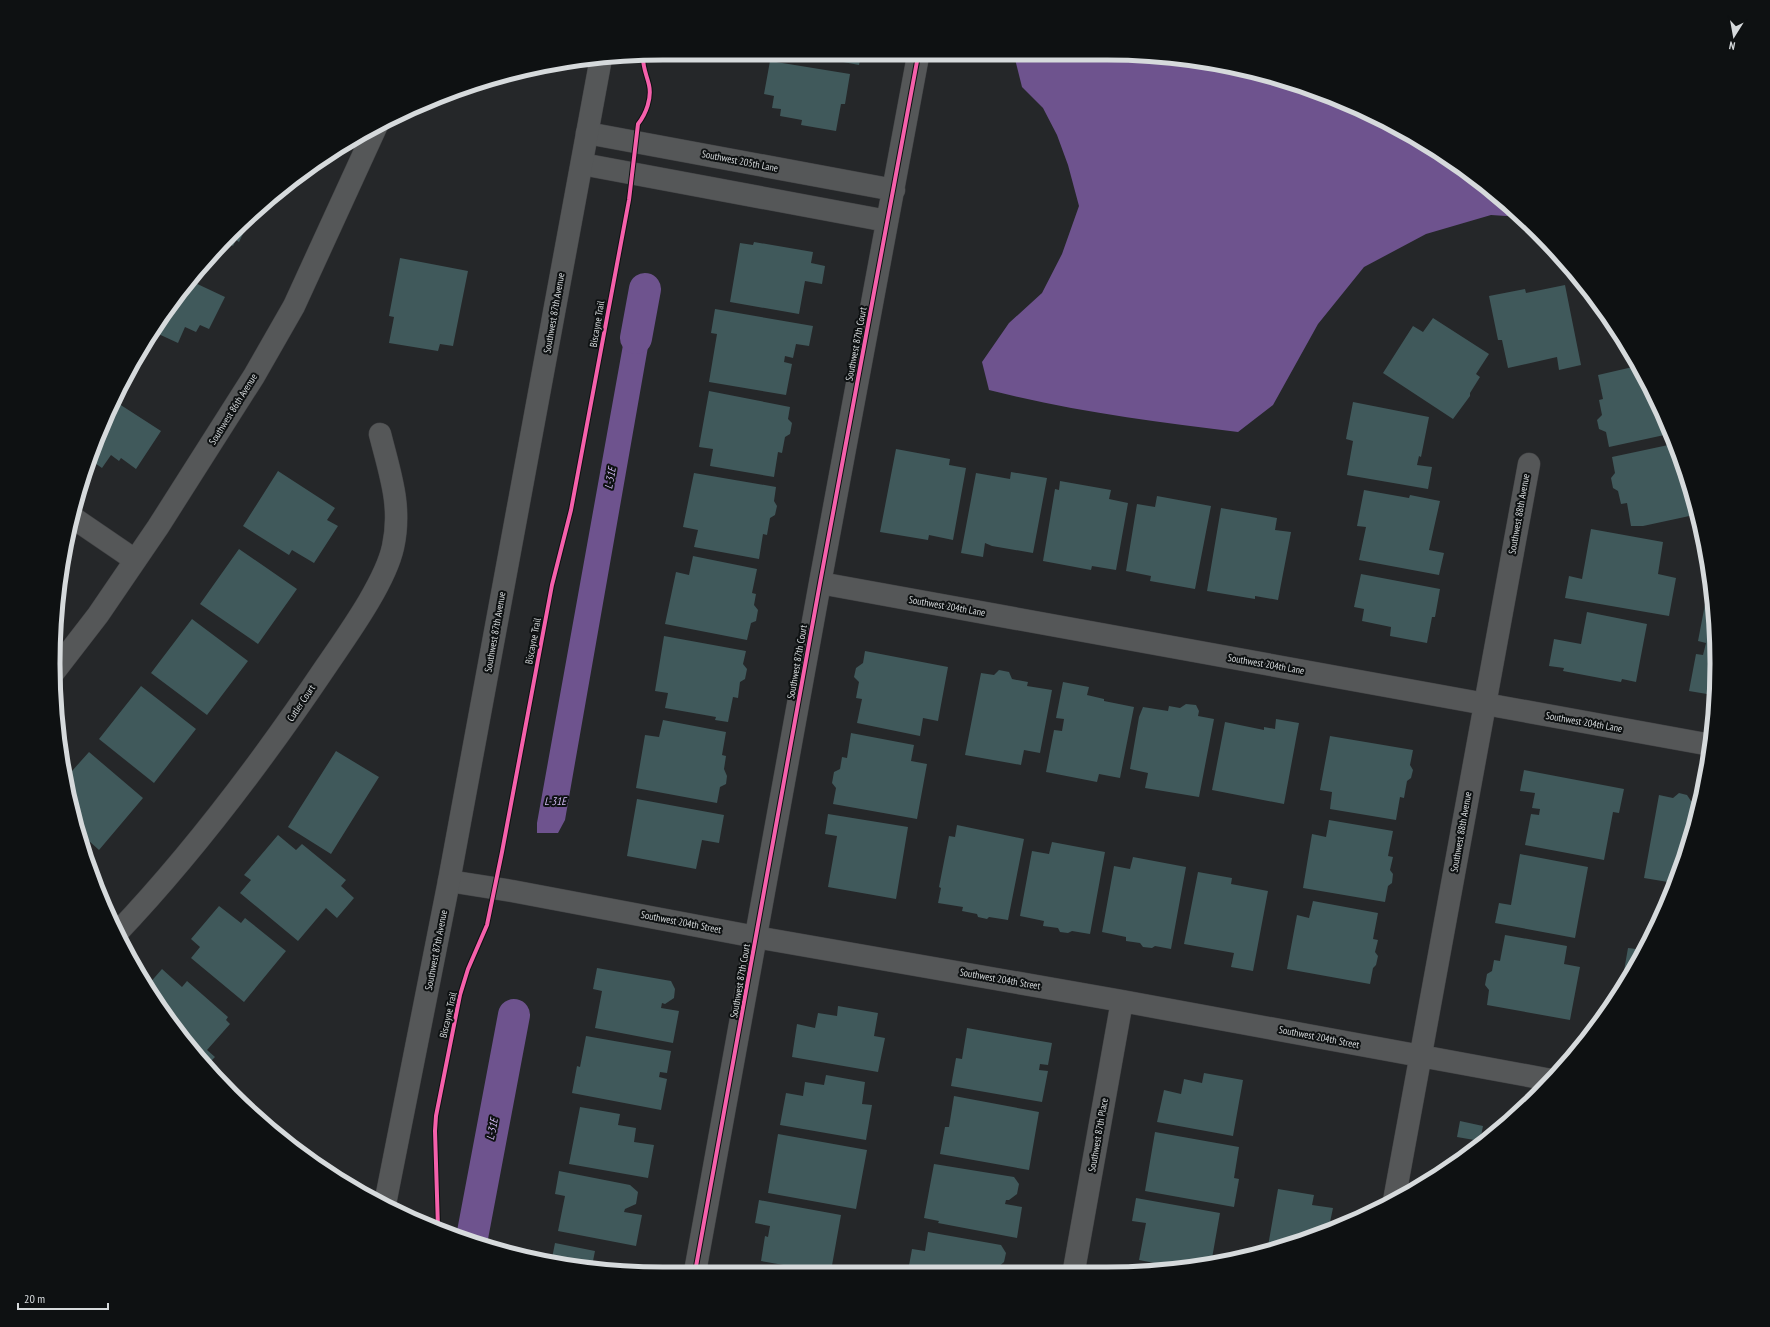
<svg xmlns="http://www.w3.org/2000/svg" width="1770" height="1327" font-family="'PT Sans Narrow',sans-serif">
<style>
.water{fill:#6e538e}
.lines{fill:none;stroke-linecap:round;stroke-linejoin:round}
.canal{stroke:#6e538e;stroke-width:32}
.building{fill:#40595b}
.minor-casing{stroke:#434446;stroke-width:23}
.tertiary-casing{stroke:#434446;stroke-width:23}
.minor{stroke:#555758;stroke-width:22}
.tertiary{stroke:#555758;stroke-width:22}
.cycleway-casing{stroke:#0e1112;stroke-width:6}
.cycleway{stroke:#f560ab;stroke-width:4}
.labels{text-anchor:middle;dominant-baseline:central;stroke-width:4;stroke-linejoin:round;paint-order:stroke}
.street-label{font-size:10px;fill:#d6dadc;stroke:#0e1112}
.water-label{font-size:11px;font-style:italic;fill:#d2baf2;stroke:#0e1112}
.rim{fill:none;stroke:#d6dadc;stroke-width:5}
</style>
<rect width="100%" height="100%" fill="#252729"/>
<path class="water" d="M1146,54L1264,74L1340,100L1446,156L1521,217L1491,215L1426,234L1364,267L1318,324L1273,405L1238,432C1155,422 1071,411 989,390L982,362L1009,323L1042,293L1062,254L1079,206L1068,165L1057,135L1043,108L1022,87L1014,55Z
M634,294L652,297L655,307L565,820L558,833H537V823L630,306Z"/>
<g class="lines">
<path class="canal" d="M636,338L645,289
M471,1243L514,1015"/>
</g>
<path class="building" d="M851,56H861L859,65L822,58V57Z
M770,61L850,74L845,104H841L836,131L801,125L802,120L780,116L781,109L772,108L774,96L764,94Z
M253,213L239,242L236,240L233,246L228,243L222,253L220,252L214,264L208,261L232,232Z
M754,242L813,252L811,263L825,266L822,284L805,281L799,314L730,302L740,243L753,245Z
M400,258L468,271L453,346L440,344L438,351L389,343L394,317L389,316Z
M191,281L225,297L209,329L200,325L196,332L185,327L178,343L152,331Z
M1565,285L1581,365L1559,370L1557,357L1508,368L1502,340H1498L1489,296L1525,289L1526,293Z
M715,309L813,326L809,346L796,344L793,358L785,356L784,362L792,364L786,395L709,382L717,334L711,333Z
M1433,318L1489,354L1476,374L1480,377L1470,393V396L1453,419L1383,373L1413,326L1423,332Z
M1637,366L1654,394L1669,434L1609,447L1606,432L1599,429L1597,420L1602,415L1599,400L1603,399L1598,375Z
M709,391L790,407L788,419L792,423L790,434L785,437L782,453L778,452L774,477L710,466L713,449L699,447Z
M113,400L161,431L136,469L121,458L119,461L111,455L102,468L89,459Z
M1353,402L1429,417L1421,457L1419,456L1417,465L1432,467L1428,489L1347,475L1353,441L1346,439Z
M1673,444L1693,496H1690L1694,515L1643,526H1631L1627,503L1621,504L1618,491L1613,488L1611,478L1615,473L1612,457Z
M896,449L950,459L949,465L966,468L953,540L929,535L928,540L880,532Z
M278,471L335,508L327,520L338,526L314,563L292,550L289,555L243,526Z
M1011,472L1047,478L1033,553L992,546L985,543L983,557L961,553L976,473L1010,479Z
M694,473L776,487L774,501L777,506L775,515L770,518L767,535L763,534L759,559L694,547L698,530L683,527Z
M1060,481L1111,490L1109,499L1128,503L1116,570L1092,566L1091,570L1043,561L1055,489L1059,490Z
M1364,490L1409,498L1410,495L1440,501L1429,550L1444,553L1439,575L1359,560L1366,527L1357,526Z
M1157,496L1211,506L1195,589L1150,581L1151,576L1126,571L1137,504L1155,507Z
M1221,508L1277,518L1275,530L1291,532L1278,600L1255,596V599L1207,591Z
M1591,529L1663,542L1658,574L1676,578L1669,616L1565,598L1569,576L1582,579Z
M239,549L297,589L258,644L200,604Z
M693,556L757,569L752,593L756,594L754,605L758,610L756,621L751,623L747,640L665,624L676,572L689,575Z
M1361,574L1440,589L1435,617H1432L1427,643L1390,636L1391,627L1362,621L1364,609L1354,607Z
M1706,599L1712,600L1716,624L1713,695L1689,691L1696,654L1703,655L1706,643L1698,641Z
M1587,612L1647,624L1636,682L1622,679L1621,682L1563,671L1564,668L1549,666L1554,639L1581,644Z
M192,619L248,661L207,715L151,673Z
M664,636L746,651L743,664L747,669L745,679L740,682L738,698L733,697L728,722L715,720L716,717L665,708L668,693L655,691Z
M865,651L948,667L938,721L923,718L920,736L857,723L862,699L856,698L859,682L854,677L856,668L863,663Z
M999,670L1009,672L1012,679L1028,682L1027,686L1052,690L1040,753L1024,750L1021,765L965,755L981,673L994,675Z
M1063,682L1089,687L1087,695L1104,699V701L1134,707L1120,778L1099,774L1097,782L1046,772L1054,730L1062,731L1064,719L1056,718Z
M141,686L196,729L154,783L99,739Z
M1186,704L1196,705L1199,711L1198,716L1214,719L1199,797L1145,788L1148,773L1130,769L1139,717L1143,707L1168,711L1169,706L1180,708Z
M1276,719L1299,723L1284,804L1212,790L1225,722L1264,730V727L1275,729Z
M663,720L726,732L722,755L726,756L724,769L727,776L726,784L720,787L717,803L636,788L645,735L659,737Z
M851,733L914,745L911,761L927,764L917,819L833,804L836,788L832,783L834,772L840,769L842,757L847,758Z
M1330,736L1413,750L1410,765L1413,770L1411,778L1407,781L1404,798L1400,797L1396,820L1330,809L1332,792L1320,790Z
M336,751L379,777L331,854L288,827Z
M89,752L143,798L99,850L78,831L64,780Z
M1524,770L1624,789L1619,813L1613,812L1604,860L1525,845L1531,814L1539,815L1540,809L1532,808L1535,793L1520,791Z
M1679,793L1687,795L1691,801L1698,802L1685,860L1674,883L1644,878L1659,795L1673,798Z
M637,799L724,815L719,843L702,840L696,869L627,856Z
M828,814L908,827L896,899L828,887L837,836L825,834Z
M1329,820L1393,831L1388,856L1393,857L1390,870L1393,874L1392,883L1388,886L1385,902L1303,888L1312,834L1326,837Z
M957,825L1024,839L1008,920L989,917L987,919L978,917L977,914L962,911L963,907L938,903L941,888L939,887L949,836L955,837Z
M278,835L296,850L302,844L346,880L341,886L354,898L337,918L326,908L298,941L240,893L251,880L244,875Z
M1052,842L1105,852L1090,934L1072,931L1068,933L1060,932L1058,928L1043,926L1044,921L1020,916L1032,851L1049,854Z
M1520,854L1588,867L1575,938L1495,923L1499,903L1511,905Z
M1133,857L1186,867L1171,949L1155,946L1152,948L1143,947L1140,943L1126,941V937L1102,932L1114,866L1130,869Z
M1198,872L1232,878L1231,884L1268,891L1253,971L1231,967L1234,953L1184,944Z
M1313,901L1378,913L1373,939L1378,940L1375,952L1378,956L1376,965L1373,968L1370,984L1287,969L1297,915L1309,918Z
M219,906L241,923L245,918L286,951L244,1002L191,958L200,947L191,939Z
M1505,935L1567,946L1564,964L1580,967L1570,1020L1487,1005L1489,990L1485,985L1487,974L1492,971L1494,960L1500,961Z
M1628,948L1644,950L1635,969L1621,988Z
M597,968L671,981L675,989L674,998L665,1004L662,1003L661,1008L679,1011L673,1043L595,1028L602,991L593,989Z
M162,969L182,987L187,981L228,1017L226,1020L230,1024L207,1050L215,1057L207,1065L179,1035L148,985Z
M838,1006L878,1013L874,1036L885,1038L878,1072L792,1057L797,1024L815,1028L818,1013L837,1016Z
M967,1028L1052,1043L1048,1065L1040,1064L1039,1070L1048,1071L1042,1102L951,1086L956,1058L962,1059Z
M586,1036L671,1051L667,1073L660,1072L659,1077L667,1079L661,1110L572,1093L577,1066L580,1067Z
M1204,1073L1243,1080L1233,1136L1157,1122L1164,1090L1181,1094L1184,1079L1202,1083Z
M826,1075L865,1082L862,1104L872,1105L866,1140L780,1125L786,1093L803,1096L805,1082L824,1085Z
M954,1096L1039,1112L1029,1170L940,1154L945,1127H949Z
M580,1107L620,1114L618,1125L636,1128L634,1142L654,1145L648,1178L569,1164Z
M1460,1121L1483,1126L1480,1141L1457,1137Z
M1155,1132L1239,1147L1234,1178L1239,1179L1234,1207L1145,1191Z
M778,1134L867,1150L856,1209L768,1193Z
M934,1164L1014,1177L1019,1184L1017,1194L1009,1200H1006L1005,1204L1022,1207L1017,1238L938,1223L939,1221L924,1218Z
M559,1171L630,1185L638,1192L636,1204L625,1209L624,1212L642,1215L636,1246L558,1231L565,1196L555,1194Z
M1278,1189L1314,1195L1312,1205L1333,1208L1328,1232L1267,1252Z
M1136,1198L1220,1213L1211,1264L1185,1269L1139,1260L1146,1223L1132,1221Z
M759,1200L841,1215L831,1271H818L761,1261L765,1236L768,1237L770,1226L755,1223Z
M928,1232L1001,1245L1006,1253L1004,1262L997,1268L993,1267V1270L908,1271L912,1249L925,1251Z
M555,1243L595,1251L593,1261L611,1264L610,1271L551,1263Z"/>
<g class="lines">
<defs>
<path id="minor" d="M587,133L894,190
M582,164L887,221
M72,517L135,560
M820,583L1711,745
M54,672L98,615L158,527L254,376L294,306L377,125
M449,881L512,891L756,937L1122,1001L1551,1080
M116,934C195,851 263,760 327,665C348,634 385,583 393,547C402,506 390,474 380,434
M1394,1201L1529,464
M1074,1270L1122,1001
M695,1272L820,583L918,56"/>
<path id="tertiary" d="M385,1204L449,881L601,58"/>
</defs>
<use href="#minor" class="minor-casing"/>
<use href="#tertiary" class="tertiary-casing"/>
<use href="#minor" class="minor"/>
<use href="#tertiary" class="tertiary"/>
<defs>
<path id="cycleway" d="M438,1228L435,1131L436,1116L460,995L468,969L487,925L502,852L552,585L571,510L629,200L638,124C646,114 652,98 649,85C647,76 643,68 643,58
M695,1272L820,583L918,56"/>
</defs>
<use href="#cycleway" class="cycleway-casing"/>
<use href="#cycleway" class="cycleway"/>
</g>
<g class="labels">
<g class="street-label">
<text transform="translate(740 161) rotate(11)">Southwest 205th Lane</text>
<text transform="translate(554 313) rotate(-80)">Southwest 87th Avenue</text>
<text transform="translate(597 324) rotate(-80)">Biscayne Trail</text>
<text transform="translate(856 344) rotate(-79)">Southwest 87th Court</text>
<text transform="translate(233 409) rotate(-58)">Southwest 86th Avenue</text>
<text transform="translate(1519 514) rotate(-80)">Southwest 88th Avenue</text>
<text transform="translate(947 606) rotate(10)">Southwest 204th Lane</text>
<text transform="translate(495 632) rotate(-80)">Southwest 87th Avenue</text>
<text transform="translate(533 641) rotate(-79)">Biscayne Trail</text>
<text transform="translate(797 662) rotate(-80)">Southwest 87th Court</text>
<text transform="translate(1266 664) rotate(10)">Southwest 204th Lane</text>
<text transform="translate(301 703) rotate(-56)">Cutler Court</text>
<text transform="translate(1584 722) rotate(10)">Southwest 204th Lane</text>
<text transform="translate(1461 832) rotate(-80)">Southwest 88th Avenue</text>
<text transform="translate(681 922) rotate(11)">Southwest 204th Street</text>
<text transform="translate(436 950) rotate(-79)">Southwest 87th Avenue</text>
<text transform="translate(1000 979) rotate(10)">Southwest 204th Street</text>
<text transform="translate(740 981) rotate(-80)">Southwest 87th Court</text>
<text transform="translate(448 1015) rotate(-77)">Biscayne Trail</text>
<text transform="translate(1319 1037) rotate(11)">Southwest 204th Street</text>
<text transform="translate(1098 1135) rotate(-80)">Southwest 87th Place</text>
</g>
<g class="water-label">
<text transform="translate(610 478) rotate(-80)">L-31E</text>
<text x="555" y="801">L-31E</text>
<text transform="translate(492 1129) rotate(-79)">L-31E</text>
</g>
</g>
<path d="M0 0H1770V1327H0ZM663 60H1107A603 603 0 0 1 1710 663V664A603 603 0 0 1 1107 1267H663A603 603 0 0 1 60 664V663A603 603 0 0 1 663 60Z" fill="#0e1112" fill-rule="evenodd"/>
<path class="rim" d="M663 60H1107A603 603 0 0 1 1710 663V664A603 603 0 0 1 1107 1267H663A603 603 0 0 1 60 664V663A603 603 0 0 1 663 60Z"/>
<g transform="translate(1734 36) rotate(191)" stroke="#0e1112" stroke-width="3" paint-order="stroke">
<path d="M0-3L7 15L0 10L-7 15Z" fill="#d6dadc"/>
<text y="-6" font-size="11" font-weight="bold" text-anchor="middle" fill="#d6dadc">N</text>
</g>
<path d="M18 1303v6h90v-6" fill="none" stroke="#d6dadc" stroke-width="2"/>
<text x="24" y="1303" font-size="12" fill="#d6dadc" stroke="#0e1112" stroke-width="3" paint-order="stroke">20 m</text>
</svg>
